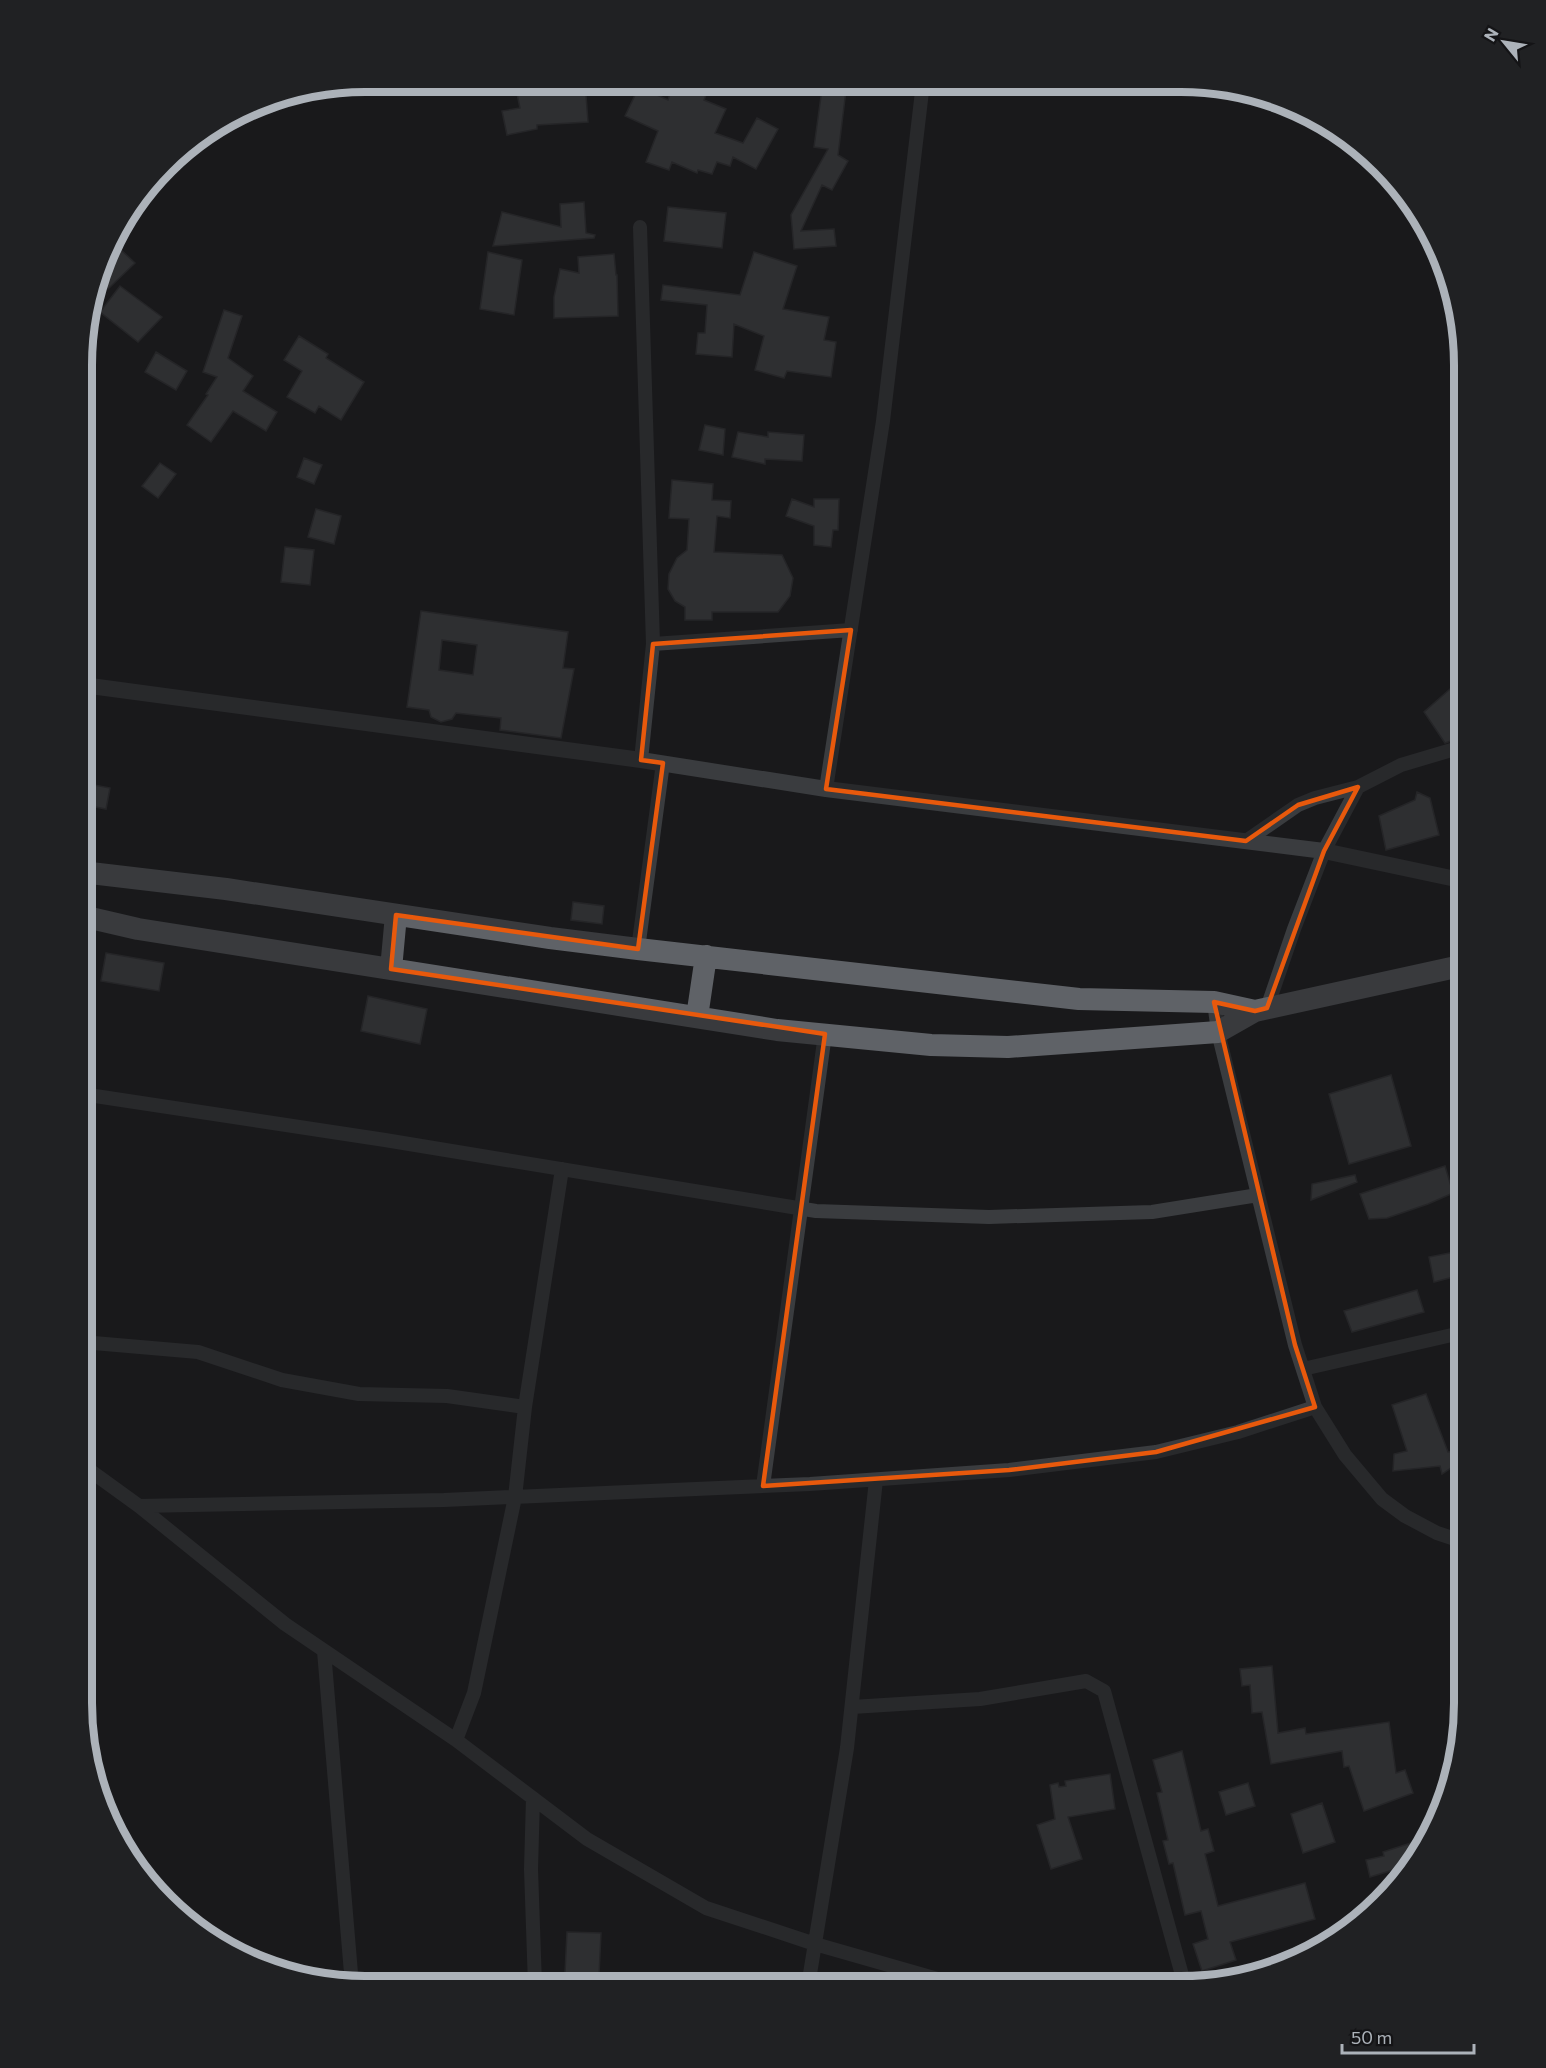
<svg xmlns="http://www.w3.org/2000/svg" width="1546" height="2068" font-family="Commissioner,sans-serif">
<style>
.building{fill:#48494d;stroke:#333437;stroke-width:1.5;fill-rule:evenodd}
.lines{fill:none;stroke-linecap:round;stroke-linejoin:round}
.minor{stroke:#3a3c3f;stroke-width:14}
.tertiary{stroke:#3a3c3f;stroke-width:16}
.trunk{stroke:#5f6267;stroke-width:22}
.marked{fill:none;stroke:#e8590c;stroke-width:4.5;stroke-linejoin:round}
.rim{fill:none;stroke:#acb2b9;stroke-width:8}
</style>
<rect width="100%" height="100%" fill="#19191b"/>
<path class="building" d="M527,81H537L538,85L585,82L588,122L537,125V129L507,135L502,111L520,108L515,84Z
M674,82H684L708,90L704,100L726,109L715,133L743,143L757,118L778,129L756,169L733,157L730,166L717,162L712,174L698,170L697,173L672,162L669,170L646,162L658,131L625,116L639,87L668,100Z
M823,82H847L838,155L848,161L832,190L822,185L801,231L834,229L836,246L794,249L791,215L828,149L814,147Z
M584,202L586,233L595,235L594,238L493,246L502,212L561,227L560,204Z
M668,207L726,213L722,248L664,241Z
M118,247L135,263L108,289L99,280L107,257Z
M488,252L522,260L514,315L480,309Z
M754,252L797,266L783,309L829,317L824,340L836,342L831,377L787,371L784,378L755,370L764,336L734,324L732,357L696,354L698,333H705L707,305L661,300L663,285L740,295Z
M614,254L616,275H617L618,316L554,318V297L560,269L579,273L578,257Z
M120,286L162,317L138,342L100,312Z
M224,310L242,316L228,358L253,376L243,391L277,412L266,431L233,411L211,442L187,425L208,395L206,394L217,377L203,372Z
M299,336L328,354L326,358L364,382L341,420L319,406L315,413L287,397L302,371L284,360Z
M156,352L187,371L176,390L145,372Z
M705,425L725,429L723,455L699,450Z
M738,432L768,437V432L804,435L802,461L765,459V464L732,457Z
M304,458L322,465L314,484L297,477Z
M160,463L176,474L158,498L142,486Z
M672,480L713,484L712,500L731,501L730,518L717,516L714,552L782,555L793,578L790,596L778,612H712V620H685V607L675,601L668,589L669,574L677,558L687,550L689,519L669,518Z
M792,499L814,507V499H839L838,530H833L831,547L814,545V526L786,516Z
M316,509L341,516L334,544L308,537Z
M285,547L314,550L310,585L281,582Z
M421,611L568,632L563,668L574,669L561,738L500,730L501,718L456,713L452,719L441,722L431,717L429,710L407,707ZM442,640L477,645L473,675L439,670Z
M1450,689L1456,697L1465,692V730L1454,740L1445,743L1424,712Z
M89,784L110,788L106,809L85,805Z
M1417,792L1430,798L1439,835L1386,850L1379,816L1415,800Z
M573,902L604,906L602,924L571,920Z
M106,953L164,963L159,991L101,981Z
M368,996L427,1009L420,1044L361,1031Z
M1391,1075L1411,1146L1349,1164L1329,1094Z
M1445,1166L1453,1193L1428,1204L1387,1218L1369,1219L1360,1194Z
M1355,1175L1357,1182L1311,1200L1312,1184Z
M1465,1250V1274L1434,1282L1429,1257Z
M1417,1290L1424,1312L1352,1332L1344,1311Z
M1426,1394L1448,1452L1464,1450V1459L1442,1474L1440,1466L1393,1471L1394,1454L1407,1451L1392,1405Z
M1272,1666L1278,1733L1305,1728L1306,1734L1389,1722L1396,1773L1405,1770L1413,1793L1364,1811L1349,1766L1344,1767L1342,1751L1271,1764L1262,1712L1252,1713L1250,1685L1242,1686L1240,1669Z
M1182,1751L1201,1831L1208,1829L1214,1851L1205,1854L1218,1906L1305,1883L1315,1919L1230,1942L1236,1960L1202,1971L1193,1944L1208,1939L1201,1911L1185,1915L1173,1863L1169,1864L1163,1841L1168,1840L1157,1793L1162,1792L1153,1760Z
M1110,1774L1115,1809L1068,1817L1082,1859L1051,1869L1037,1825L1055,1819L1050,1785L1058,1783L1059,1787L1066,1786L1065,1781Z
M1248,1783L1255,1806L1226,1815L1219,1792Z
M1322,1803L1335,1842L1303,1853L1291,1814Z
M1414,1842L1419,1858L1416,1863L1370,1877L1366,1860L1384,1856L1383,1852Z
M567,1932L601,1933L599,1975L565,1973Z"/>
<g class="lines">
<path class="minor" d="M640,227L653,644L641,760
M653,644L851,630
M826,789L883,421L923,83
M1246,841L1298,805L1315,798L1358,787
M638,949L663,763
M1214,1002L1218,1032L1295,1345L1315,1407L1345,1455L1382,1499L1405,1516L1437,1533L1464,1542
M1267,1008L1294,929L1324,851L1358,787L1401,765L1465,746
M82,1094L385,1140L816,1211L989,1217L1152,1212L1258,1195
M82,1342L198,1352L282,1380L359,1394L447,1396L525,1407
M1303,1369L1465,1332
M81,1464L139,1506L285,1624L456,1740L587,1839L706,1908L815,1944L962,1986
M763,1486L825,1034
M139,1506L444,1500L810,1484L1009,1470L1156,1452L1238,1432L1315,1407
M324,1651L352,1985
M852,1707L980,1699L1086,1681L1104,1691L1185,1986
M456,1740L474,1693L515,1497L525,1407L562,1169
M533,1798L531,1869L535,1985
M808,1986L847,1748L876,1480"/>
<path class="tertiary" d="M83,685L641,760L826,789L1324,851L1465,881"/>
<path class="trunk" d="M82,872L226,889L550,938L638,949L1079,999L1214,1002L1255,1011
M82,916L138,929L777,1030L931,1045L1008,1047L1218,1032L1255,1011L1465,965
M391,969L396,915
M697,1017L706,956"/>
</g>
<path d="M0 0H1546V2068H0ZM851,630L826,789L1246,841L1298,805L1358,787L1324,851L1267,1008L1255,1011L1214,1002L1295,1345L1315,1407L1156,1452L1009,1470L763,1486L825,1034L391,969L396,915L638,949L663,763L641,760L653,644Z" fill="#19191b" fill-opacity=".55" fill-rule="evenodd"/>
<path class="marked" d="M851,630L826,789L1246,841L1298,805L1358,787L1324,851L1267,1008L1255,1011L1214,1002L1295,1345L1315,1407L1156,1452L1009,1470L763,1486L825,1034L391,969L396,915L638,949L663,763L641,760L653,644Z"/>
<path d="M0 0H1546V2068H0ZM365 92H1181A273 273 0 0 1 1454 365V1703A273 273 0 0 1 1181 1976H365A273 273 0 0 1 92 1703V365A273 273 0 0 1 365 92Z" fill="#202123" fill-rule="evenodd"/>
<path class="rim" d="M365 92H1181A273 273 0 0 1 1454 365V1703A273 273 0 0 1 1181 1976H365A273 273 0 0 1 92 1703V365A273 273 0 0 1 365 92Z"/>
<g transform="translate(1504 42) rotate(300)" stroke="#141416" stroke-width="4.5" paint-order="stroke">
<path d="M0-4.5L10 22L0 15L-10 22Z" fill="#acb2b9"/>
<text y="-9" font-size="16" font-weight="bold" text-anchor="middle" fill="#acb2b9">N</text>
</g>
<path d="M1342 2044v9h132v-9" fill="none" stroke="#acb2b9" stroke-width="3"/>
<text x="1351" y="2044" font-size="18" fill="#acb2b9" stroke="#141416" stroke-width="4.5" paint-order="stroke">50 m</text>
</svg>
